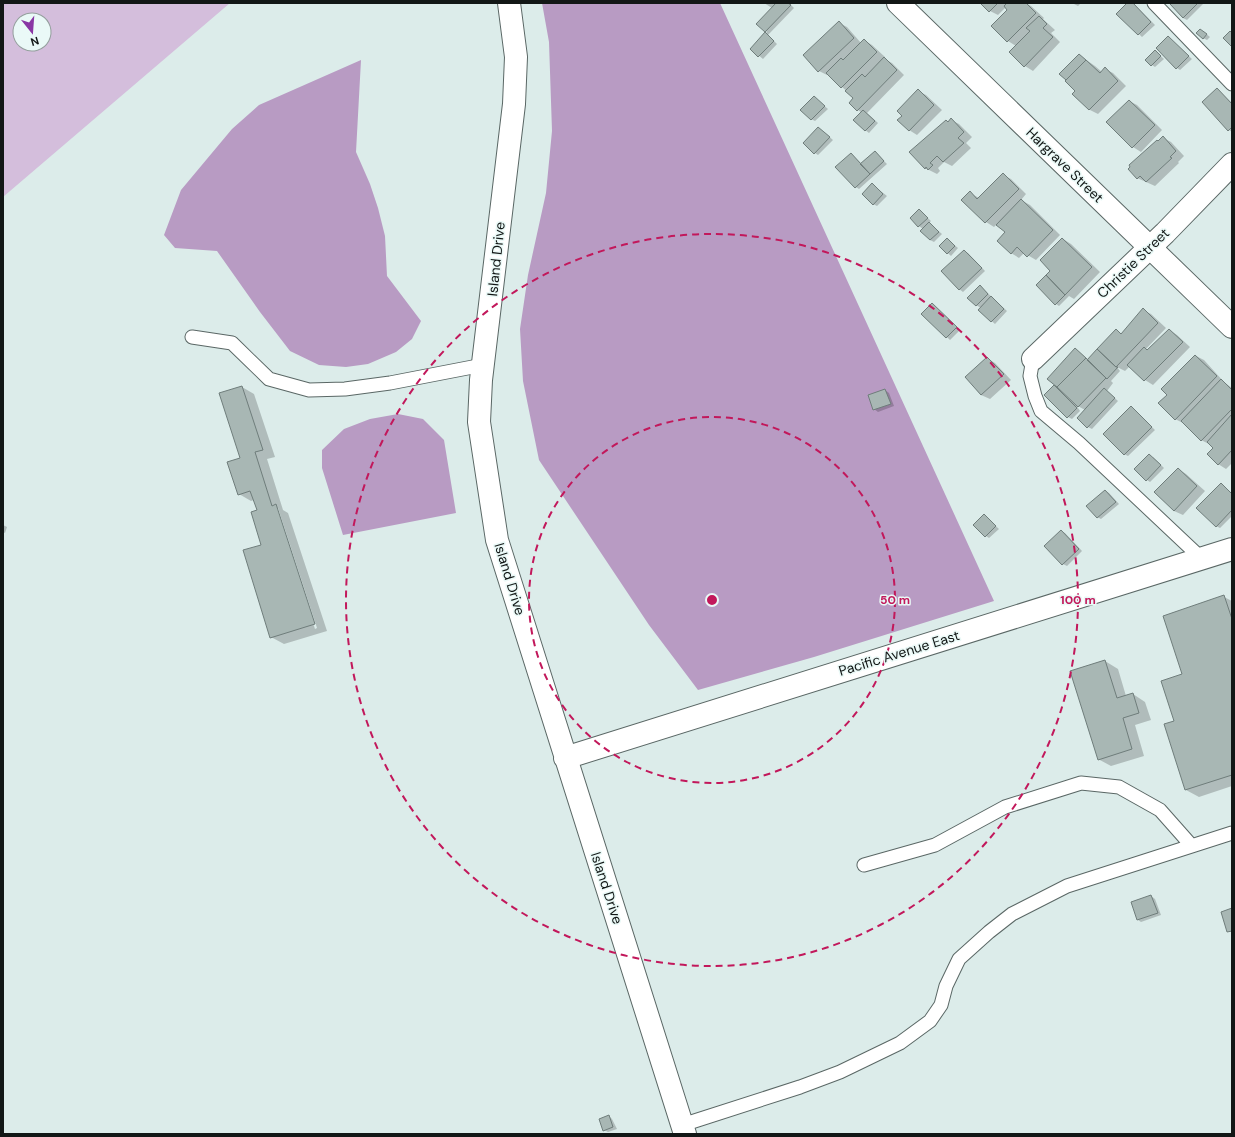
<svg xmlns="http://www.w3.org/2000/svg" width="1235" height="1137" font-family="'DM Sans',sans-serif">
<style>
.green{fill:#d4bedc;fill-rule:evenodd}
.forest{fill:#b89bc3}
.shadow{fill:#0003;fill-rule:evenodd}
.building{fill:#a8b7b4;stroke:#6f7d7b}
.lines{fill:none;stroke-linecap:round;stroke-linejoin:round}
.service-casing{stroke:#5a6765;stroke-width:15}
.minor-casing{stroke:#5a6765;stroke-width:24}
.tertiary-casing{stroke:#5a6765;stroke-width:24}
.service{stroke:#fff;stroke-width:13}
.minor{stroke:#fff;stroke-width:22}
.tertiary{stroke:#fff;stroke-width:22}
.ring{fill:none;stroke:#c2185b;stroke-width:2;stroke-dasharray:7 5}
.labels{text-anchor:middle;dominant-baseline:central;stroke-width:3;stroke-linejoin:round;paint-order:stroke}
.street-label{font-size:14px;fill:#121716;stroke:#eaf9f7}
.centre{fill:#c2185b;stroke:#eaf9f7;stroke-width:2}
.ring-label{font-size:12px;text-anchor:middle;font-weight:bold;fill:#c2185b;stroke:#eaf9f7;stroke-width:3;stroke-linejoin:round;paint-order:stroke}
</style>
<rect width="100%" height="100%" fill="#dcecea"/>
<path class="green" d="M3,3H230L3,197ZM20,20H44V44H20Z"/>
<path class="forest" d="M542,3H720L994,601L814,657L698,690L649,625L539,460L523,381L520,329L528,275L546,193L552,131L549,42Z
M361,60L356,152L370,184L378,208L385,236L387,276L421,321L412,339L396,352L368,364L346,367L319,365L290,351L260,312L217,251L175,248L164,235L181,190L232,129L259,105Z
M398,414L423,419L444,440L456,513L343,535L322,468V450L344,429L370,419Z"/>
<path class="shadow" d="M764,3H789L794,8L768,35L777,44L763,59L751,49L767,32L758,24L772,8Z
M982,3H1026L1031,6L1044,18L1043,19L1055,30L1051,33L1060,42L1033,71L1025,66L1010,52L1016,46L1008,41L1009,10L1006,7L998,15L990,11Z
M1072,3H1081L1078,6Z
M1129,3L1134,4L1155,25L1142,37L1118,14Z
M1173,3H1204L1187,20L1183,18Z
M839,23L847,27L861,43L864,40L872,45L885,57L883,58L892,63L904,75L867,113L878,123L869,133L865,130L862,113L858,110L854,98L828,74L827,75L819,71Z
M1204,32L1210,37L1207,40L1203,38Z
M1168,37L1192,59L1180,70L1177,68Z
M1155,51L1164,59L1155,67L1152,65Z
M1079,55L1095,66L1102,72L1105,69L1113,73L1126,86L1098,114L1090,110L1073,94L1076,90Z
M1217,89L1232,103V132L1229,130Z
M918,91L926,95L942,110L917,135L909,130L903,116Z
M814,97L828,109L815,121L811,119Z
M1129,101L1137,105L1162,130L1141,152L1133,147Z
M951,120L959,124L972,137L966,143L971,148L952,166L944,162L938,168L940,171L937,174L925,168L948,123Z
M819,128L833,140L818,155L815,153Z
M1163,138L1171,142L1184,156L1178,162L1179,163L1155,186L1137,178L1158,142Z
M875,152L887,164L859,189L856,187L851,154L862,164Z
M1003,175L1011,179L1026,194L1021,200L1030,205L1060,235L1036,260L1024,253L1019,258L1011,253L1006,232L997,224L994,227L986,222L970,193L979,198Z
M872,184L887,196L877,206L873,204Z
M919,210L931,221L929,223L942,234L934,242L930,240L923,229L919,226L911,218Z
M947,239L958,248L951,256L940,246Z
M1063,239L1071,244L1100,272L1074,299L1069,296L1059,306L1056,304L1052,271Z
M964,251L968,253L985,271L963,292L959,289Z
M980,286L1007,311L995,324L979,310L981,308L976,305Z
M933,304L960,330L950,340L923,314Z
M1143,310L1151,314L1166,328L1146,349L1148,350L1169,330L1177,335L1190,347L1153,385L1145,380L1130,366L1125,371L1117,367L1120,371L1111,381L1113,383L1107,391L1118,401L1092,429L1088,427L1085,410L1076,405L1080,411L1072,419L1068,417L1046,395L1056,385L1076,349L1088,360L1116,330L1122,334Z
M1196,356L1204,360L1224,382L1232,388V463L1226,469L1218,464L1215,448L1210,444H1209L1201,440L1183,423L1175,419L1168,395Z
M987,358L995,363L1011,380L990,399L981,395L966,377Z
M242,387L254,394L275,457L267,459L283,510L288,513L327,631L284,644L271,637L263,545L258,511L254,500L251,501L239,494ZM276,508H278L317,628L315,629Z
M885,390L889,393L894,406L878,412L874,409Z
M1131,407L1155,430L1128,456L1124,454Z
M1153,457L1164,468L1150,482L1147,480Z
M1178,469L1186,474L1205,491L1183,515L1174,511Z
M1221,484L1232,493V516L1220,528L1216,526Z
M1106,491L1109,493L1119,504L1101,519L1097,517Z
M984,515L999,529L989,538L986,536Z
M3,525L7,527L5,533L3,532Z
M1061,531L1065,533L1082,551L1067,566L1063,564Z
M1224,597L1232,601V786L1199,797L1186,790L1165,725L1175,722L1183,675Z
M1105,661L1118,669L1126,696L1133,694L1145,702L1151,720L1135,725L1144,756L1111,766L1098,759Z
M1151,896L1155,899L1161,915L1141,922L1138,920Z
M609,1116L612,1119L617,1129L608,1132L604,1130Z"/>
<path class="building" d="M776,3H788L791,5L765,32L756,24Z
M980,3H998L989,12Z
M1007,3H1026L1036,13L1007,42L991,26L1007,10L1004,6Z
M1127,3H1133L1151,22L1138,35L1116,14Z
M1171,3H1198L1183,18L1170,4Z
M1039,16L1047,24L1043,28L1053,37L1024,67L1009,52L1030,31L1026,28Z
M839,21L854,38L818,72L803,55Z
M1200,29L1207,34L1203,39L1196,33Z
M1230,31L1232,33V47L1223,38Z
M765,32L774,41L758,57L750,49Z
M1168,36L1189,56L1176,69L1156,48Z
M864,39L877,52L841,88L826,73L841,58L843,60Z
M1155,50L1161,56L1151,66L1145,60Z
M1079,54L1086,60L1066,80L1059,74Z
M884,57L897,70L857,111L849,103L853,98L845,91L862,74L865,77Z
M1086,60L1100,73L1105,67L1118,81L1089,110L1072,94L1075,91L1065,81Z
M1217,88L1232,104V127L1228,131L1202,102Z
M918,89L934,105L909,131L897,120L902,116L897,111Z
M814,96L825,106L811,120L800,110Z
M1129,100L1155,125L1132,148L1106,122Z
M863,110L875,121L865,131L853,120Z
M951,118L964,132L958,138L964,143L943,162L937,156L930,163L933,165L928,170L926,167L925,169L909,152L946,120L948,122Z
M818,127L830,137L814,154L803,143Z
M1163,136L1176,151L1170,157L1172,158L1146,182L1140,176L1137,179L1128,169L1130,167L1129,165L1157,140L1158,141Z
M875,151L884,161L870,174L860,164Z
M851,153L870,174L855,188L835,167Z
M1003,173L1019,189L985,223L961,200L970,191L977,199Z
M872,183L883,194L873,205L862,194Z
M1021,199L1053,230L1027,257L1017,247L1011,254L997,241L1005,232L996,225Z
M919,209L928,218L918,227L910,218Z
M929,222L939,232L930,240L920,231Z
M947,238L955,246L947,254L939,246Z
M1062,238L1092,267L1065,295L1046,275L1050,271L1040,260Z
M964,250L982,268L959,290L941,271Z
M1046,275L1065,295L1055,305L1036,285Z
M980,285L988,294L976,306L967,298Z
M991,296L1004,309L991,322L978,310Z
M932,303L957,327L946,338L921,314Z
M1143,308L1158,323L1116,367L1097,349L1116,329L1121,334Z
M1169,329L1183,342L1144,381L1127,365L1144,347L1147,350Z
M1075,348L1086,358L1057,387L1047,379Z
M1097,349L1116,367H1118L1107,379L1087,360Z
M1195,355L1217,376L1175,420L1158,403L1167,395L1161,389Z
M987,357L1004,374L981,395L965,377Z
M1086,358L1106,378L1078,407L1057,387Z
M1221,379L1232,390V409L1201,441L1181,421Z
M1054,385L1077,408L1067,418L1044,395Z
M242,386L263,450L255,452L272,506L276,504L315,624L270,638L243,550L261,545L251,512L257,510L250,491L238,495L227,462L240,458L219,393Z
M1104,388L1115,398L1087,428L1077,418Z
M885,389L891,404L873,410L868,395Z
M1131,406L1152,427L1124,455L1103,434Z
M1232,414V450L1218,465L1207,454L1213,448L1207,442Z
M1149,454L1161,465L1146,481L1134,469Z
M1178,468L1197,486L1174,511L1154,492Z
M1221,483L1232,494V510L1216,527L1196,508Z
M1105,490L1116,502L1097,518L1086,506Z
M984,514L996,526L985,537L973,525Z
M1061,530L1079,549L1062,565L1044,546Z
M1224,595L1232,619V775L1185,790L1164,724L1174,721L1161,681L1182,674L1163,616Z
M1105,660L1117,698L1133,693L1139,713L1123,718L1132,749L1098,760L1070,671Z
M1151,895L1158,913L1137,920L1131,902Z
M1232,908V931L1227,932L1221,912Z
M609,1115L613,1127L603,1131L599,1119Z"/>
<g class="lines">
<defs>
<path id="service" d="M1154,3L1232,84
M192,337L232,343L269,379L309,390L345,389L390,383L483,365
M1033,359L1030,376L1035,396L1041,411L1079,443L1201,558
M864,865L935,845L1005,807L1081,783L1119,787L1160,810L1191,845
M682,1125L800,1087L840,1072L900,1043L930,1021L941,1005L946,986L959,959L989,932L1012,914L1067,886L1232,833"/>
<path id="minor" d="M898,3L1232,327
M1033,359L1165,233L1232,164"/>
<path id="tertiary" d="M509,3L516,57L514,104L481,380L479,422L497,540L685,1134
M565,758L1232,549"/>
</defs>
<use href="#service" class="service-casing"/>
<use href="#minor" class="minor-casing"/>
<use href="#tertiary" class="tertiary-casing"/>
<use href="#service" class="service"/>
<use href="#minor" class="minor"/>
<use href="#tertiary" class="tertiary"/>
</g>
<g class="ring">
<circle cx="712" cy="600" r="183"/>
<circle cx="712" cy="600" r="366"/>
</g>
<g class="labels">
<g class="street-label">
<text transform="translate(1065 165) rotate(44)">Hargrave Street</text>
<text transform="translate(496 259) rotate(-84)">Island Drive</text>
<text transform="translate(1133 263) rotate(-44)">Christie Street</text>
<text transform="translate(510 579) rotate(73)">Island Drive</text>
<text transform="translate(899 653) rotate(-17)">Pacific Avenue East</text>
<text transform="translate(607 888) rotate(72)">Island Drive</text>
</g>
</g>
<circle cx="712" cy="600" r="6" class="centre"/>
<g class="ring-label">
<text x="895" y="604">50 m</text>
<text x="1078" y="604">100 m</text>
</g>
<rect width="1235" height="1137" fill="none" stroke="#121716" stroke-width="8"/>
<g transform="translate(32 32) rotate(163)"><circle r="19" fill="#eaf9f7" stroke="#949f9d"/>
<path d="M0-3L7 15L0 10L-7 15Z" fill="#8936a4"/>
<text y="-6" font-size="11" font-weight="bold" text-anchor="middle" fill="#121716">N</text>
</g>
</svg>
